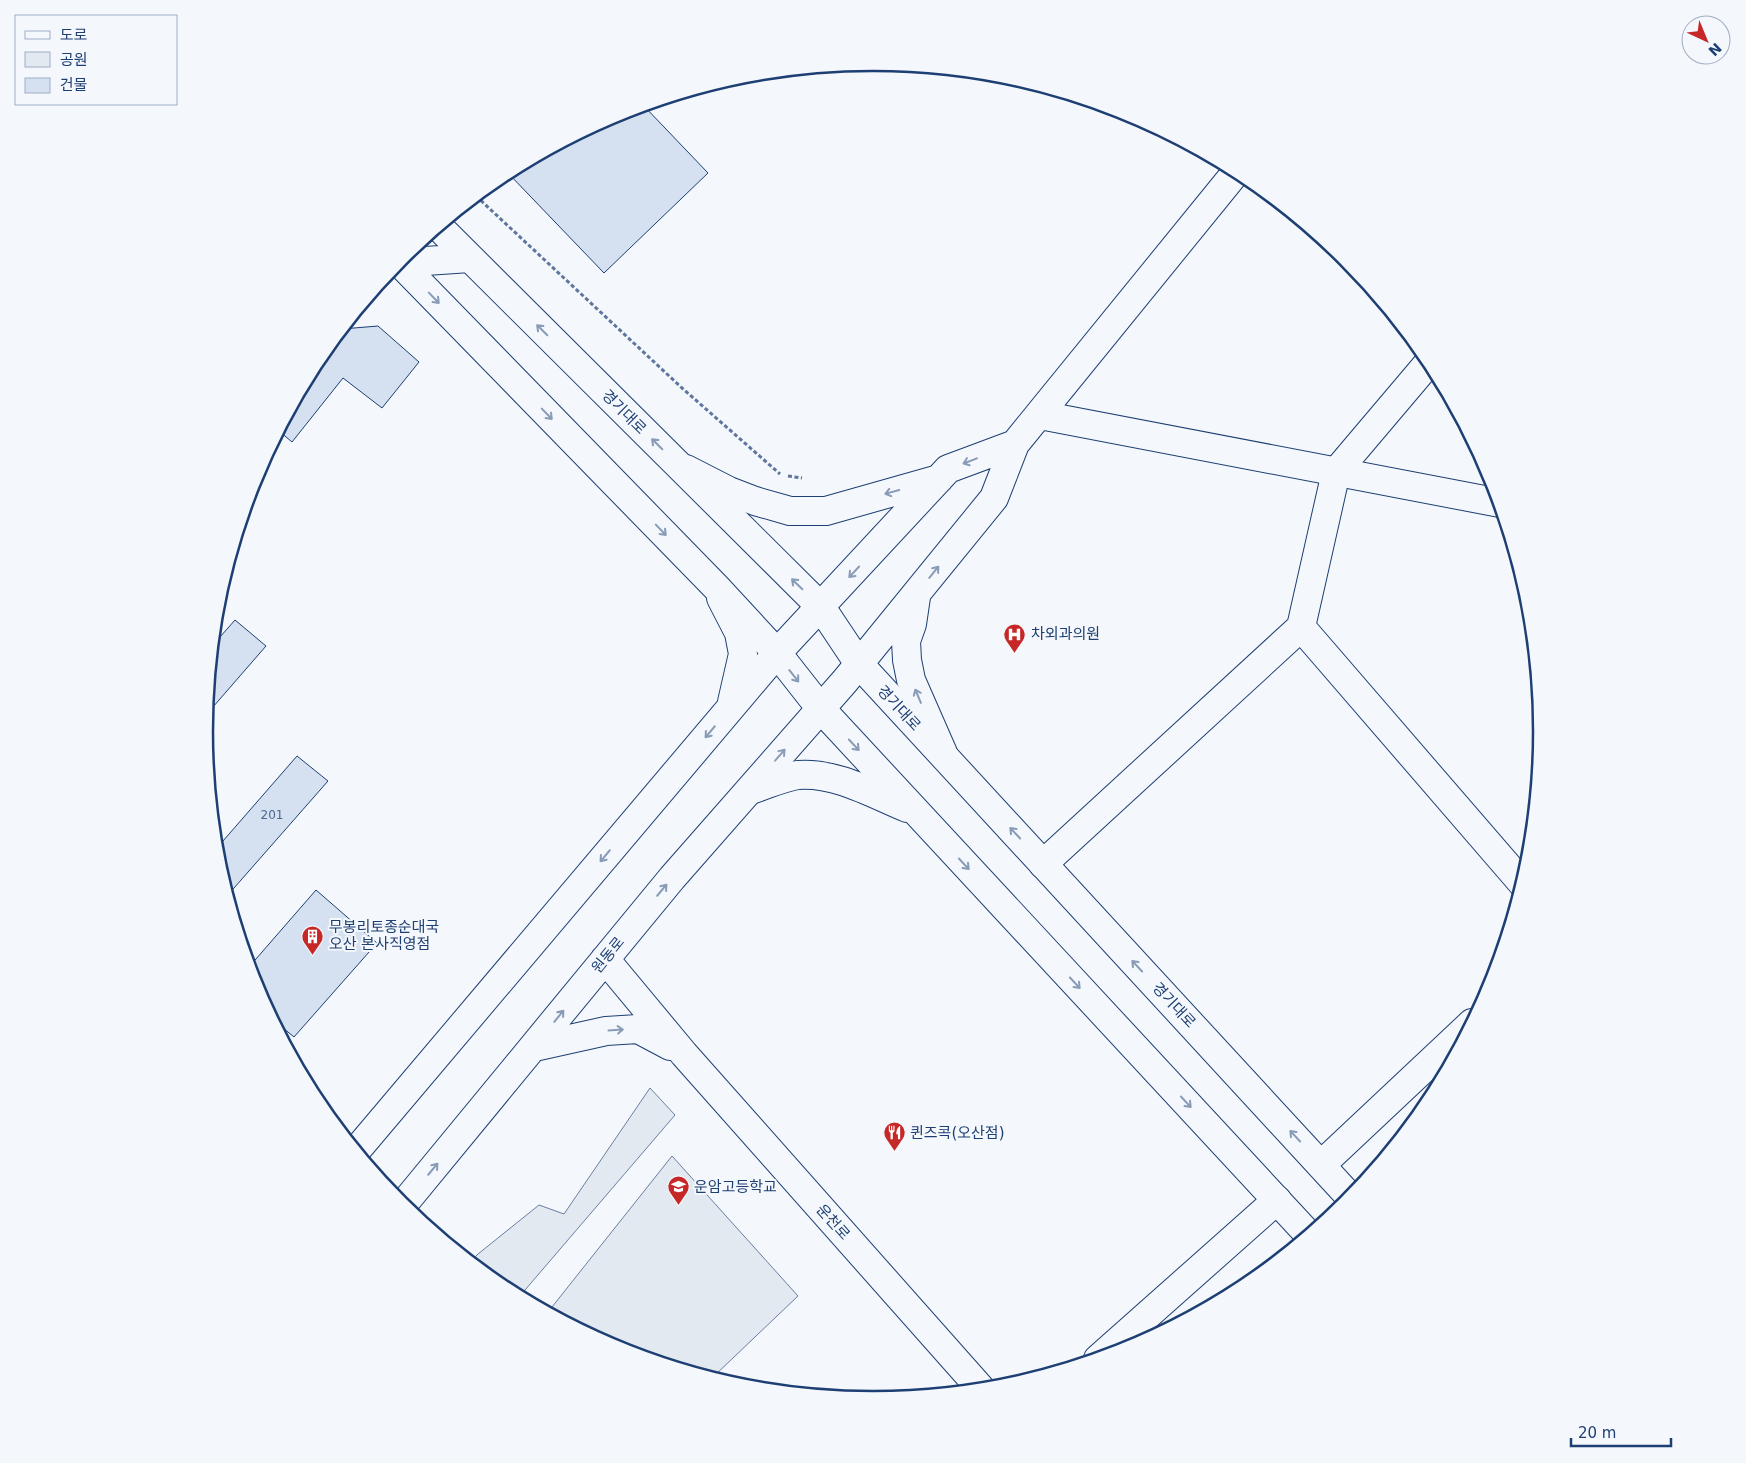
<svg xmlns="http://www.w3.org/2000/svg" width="1746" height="1463" font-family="'DejaVu Sans','Noto Sans KR',sans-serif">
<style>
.green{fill:#e3e9f0;stroke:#687fa3}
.building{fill:#d5e0f0;stroke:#1d3f73}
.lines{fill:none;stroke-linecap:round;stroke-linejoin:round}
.minor-casing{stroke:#1d3f73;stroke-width:30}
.major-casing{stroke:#1d3f73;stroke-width:30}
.path{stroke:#5e769c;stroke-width:3;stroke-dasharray:4 2.5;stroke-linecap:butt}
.minor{stroke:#f4f7fb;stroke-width:28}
.major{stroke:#f4f7fb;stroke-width:28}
.oneway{stroke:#889bb7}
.labels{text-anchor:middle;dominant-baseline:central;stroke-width:4;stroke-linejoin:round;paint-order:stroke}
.number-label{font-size:12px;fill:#4b6792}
.street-label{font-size:15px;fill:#1d3f73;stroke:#f4f7fb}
.poi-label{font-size:15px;fill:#1d3f73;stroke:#f4f7fb;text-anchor:start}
.rim{fill:none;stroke:#1d3f73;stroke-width:2.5}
</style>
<rect width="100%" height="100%" fill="#f4f7fb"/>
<path class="green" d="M650,1088L675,1115L519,1297L501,1288L470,1262L478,1254L539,1205L564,1214Z
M672,1156L798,1296L712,1378L617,1349L548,1312Z"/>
<path class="building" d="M643,105L708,173L604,273L507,172L617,113Z
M378,326L419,362L382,408L343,378L292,442L279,431L317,360L342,329Z
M235,620L266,646L206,715L212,646Z
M297,756L328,781L227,896L217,862L216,849Z
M316,890L377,943L294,1037L271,1018L255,987L249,967Z"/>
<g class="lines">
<defs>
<path id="minor" d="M1040,415L1500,503
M686,469L729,491L755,501L790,511H826L939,479
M916,597L912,624L906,641L907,660L911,680L943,753
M721,598L739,633L743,654L732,702
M1301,627L1523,884
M1043,864L1301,627L1336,472L1430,361
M605,959L684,1054L982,1390
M534,1047L606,1031L638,1029L670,1046
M356,1151L777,653L948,469L1015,444
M1321,1165L1472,1023
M402,1206L672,878L845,681L994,498L1015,444L1237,171
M1098,1359L1277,1200"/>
<path id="major" d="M439,227L821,607L859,664L1351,1198
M398,261L716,587L777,653L821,709L1309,1235
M396,263L470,258
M750,790C764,786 783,777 798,775C836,772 873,794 907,808"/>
</defs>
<use href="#minor" class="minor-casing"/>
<use href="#major" class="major-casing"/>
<path class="path" d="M476,196L682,388L780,474
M788,476L802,478"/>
<use href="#minor" class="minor"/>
<use href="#major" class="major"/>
</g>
<defs><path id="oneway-shaft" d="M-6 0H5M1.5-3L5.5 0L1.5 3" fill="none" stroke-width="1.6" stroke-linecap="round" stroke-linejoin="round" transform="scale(1.25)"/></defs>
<g class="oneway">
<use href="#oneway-shaft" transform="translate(434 298) rotate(46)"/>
<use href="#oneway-shaft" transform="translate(542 330) rotate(-135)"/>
<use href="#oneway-shaft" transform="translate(547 414) rotate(46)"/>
<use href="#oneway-shaft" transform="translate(657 444) rotate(-135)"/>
<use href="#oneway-shaft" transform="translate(970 461) rotate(159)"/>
<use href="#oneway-shaft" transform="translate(892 492) rotate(165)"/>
<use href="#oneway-shaft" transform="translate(661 530) rotate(46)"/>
<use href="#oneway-shaft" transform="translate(854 572) rotate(133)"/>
<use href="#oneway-shaft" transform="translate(934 572) rotate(-51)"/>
<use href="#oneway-shaft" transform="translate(797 584) rotate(-136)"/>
<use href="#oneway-shaft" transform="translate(794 676) rotate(52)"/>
<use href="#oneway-shaft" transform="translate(918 696) rotate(-113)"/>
<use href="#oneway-shaft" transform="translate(710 732) rotate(130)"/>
<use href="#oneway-shaft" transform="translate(854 745) rotate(47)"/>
<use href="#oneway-shaft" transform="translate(780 755) rotate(-49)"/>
<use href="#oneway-shaft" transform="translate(1015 833) rotate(-133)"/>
<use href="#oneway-shaft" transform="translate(605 856) rotate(130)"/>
<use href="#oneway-shaft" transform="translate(964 864) rotate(47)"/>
<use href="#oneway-shaft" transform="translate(662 890) rotate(-50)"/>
<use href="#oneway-shaft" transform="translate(1137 966) rotate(-133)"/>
<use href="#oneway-shaft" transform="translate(1075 983) rotate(47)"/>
<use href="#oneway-shaft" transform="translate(559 1016) rotate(-51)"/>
<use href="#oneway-shaft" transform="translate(616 1030) rotate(-4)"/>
<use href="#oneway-shaft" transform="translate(1186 1102) rotate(47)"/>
<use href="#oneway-shaft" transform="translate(1295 1136) rotate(-133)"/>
<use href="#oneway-shaft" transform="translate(433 1169) rotate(-50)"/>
</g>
<defs>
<symbol id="hospital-pin" viewBox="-11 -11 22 30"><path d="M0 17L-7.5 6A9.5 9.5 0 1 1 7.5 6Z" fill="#c62828" stroke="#f4f7fb"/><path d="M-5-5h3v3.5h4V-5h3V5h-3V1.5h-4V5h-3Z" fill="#fff"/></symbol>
<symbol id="building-pin" viewBox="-11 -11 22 30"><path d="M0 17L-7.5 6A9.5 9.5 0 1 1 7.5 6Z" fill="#c62828" stroke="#f4f7fb"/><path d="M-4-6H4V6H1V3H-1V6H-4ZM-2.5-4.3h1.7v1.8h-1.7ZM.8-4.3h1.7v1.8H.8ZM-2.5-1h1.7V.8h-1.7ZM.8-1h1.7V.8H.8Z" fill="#fff"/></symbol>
<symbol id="restaurant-pin" viewBox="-11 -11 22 30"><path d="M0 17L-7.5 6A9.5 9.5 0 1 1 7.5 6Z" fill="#c62828" stroke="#f4f7fb"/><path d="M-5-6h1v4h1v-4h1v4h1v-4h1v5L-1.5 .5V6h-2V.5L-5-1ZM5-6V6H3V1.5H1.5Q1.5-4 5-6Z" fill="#fff"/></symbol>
<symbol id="school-pin" viewBox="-11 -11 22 30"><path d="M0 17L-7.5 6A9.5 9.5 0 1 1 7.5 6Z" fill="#c62828" stroke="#f4f7fb"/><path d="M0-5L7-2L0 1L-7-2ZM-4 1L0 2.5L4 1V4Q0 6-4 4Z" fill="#fff"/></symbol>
</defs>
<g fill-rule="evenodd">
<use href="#hospital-pin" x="1002" y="622" width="25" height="34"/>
<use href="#building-pin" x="300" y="924" width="25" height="34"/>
<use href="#restaurant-pin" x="882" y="1120" width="25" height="34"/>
<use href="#school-pin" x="666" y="1174" width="25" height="34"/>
</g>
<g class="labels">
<g class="number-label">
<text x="272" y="815">201</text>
</g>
<g class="street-label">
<text transform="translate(624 412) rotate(45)">경기대로</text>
<text transform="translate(899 708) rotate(47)">경기대로</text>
<text transform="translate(608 955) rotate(-51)">원동로</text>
<text transform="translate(1174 1005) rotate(47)">경기대로</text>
<text transform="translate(833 1222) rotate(48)">운천로</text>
</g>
<g class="poi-label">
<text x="1031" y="634">차외과의원</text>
<text x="329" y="927">무봉리토종순대국<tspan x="329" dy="17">오산 본사직영점</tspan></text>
<text x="910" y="1133">퀸즈콕(오산점)</text>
<text x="694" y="1187">운암고등학교</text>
</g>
</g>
<path d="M0 0H1746V1463H0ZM213 731a660 660 0 1 1 1320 0a660 660 0 1 1-1320 0Z" fill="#f4f7fb" fill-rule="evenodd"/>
<path class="rim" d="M213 731a660 660 0 1 1 1320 0a660 660 0 1 1-1320 0Z"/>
<rect x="15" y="15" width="162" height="90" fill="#f4f7fb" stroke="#9eadc5"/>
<rect x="25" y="31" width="25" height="8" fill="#f4f7fb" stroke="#9eadc5"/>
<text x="60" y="40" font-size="15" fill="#1d3f73">도로</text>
<rect x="25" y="52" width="25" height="15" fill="#e3e9f0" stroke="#9eadc5"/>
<text x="60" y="65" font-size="15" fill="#1d3f73">공원</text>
<rect x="25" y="78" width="25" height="15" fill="#d5e0f0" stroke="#9eadc5"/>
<text x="60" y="90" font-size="15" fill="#1d3f73">건물</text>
<g transform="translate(1706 40) rotate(136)"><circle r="24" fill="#f4f7fb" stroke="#9eadc5"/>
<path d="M0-4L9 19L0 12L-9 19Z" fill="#c62828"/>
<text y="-8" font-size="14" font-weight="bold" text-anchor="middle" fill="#1d3f73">N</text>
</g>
<path d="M1571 1438v8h100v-8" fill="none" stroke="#1d3f73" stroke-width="2.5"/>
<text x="1578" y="1438" font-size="15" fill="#1d3f73" stroke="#f4f7fb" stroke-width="4" paint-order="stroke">20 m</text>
</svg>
